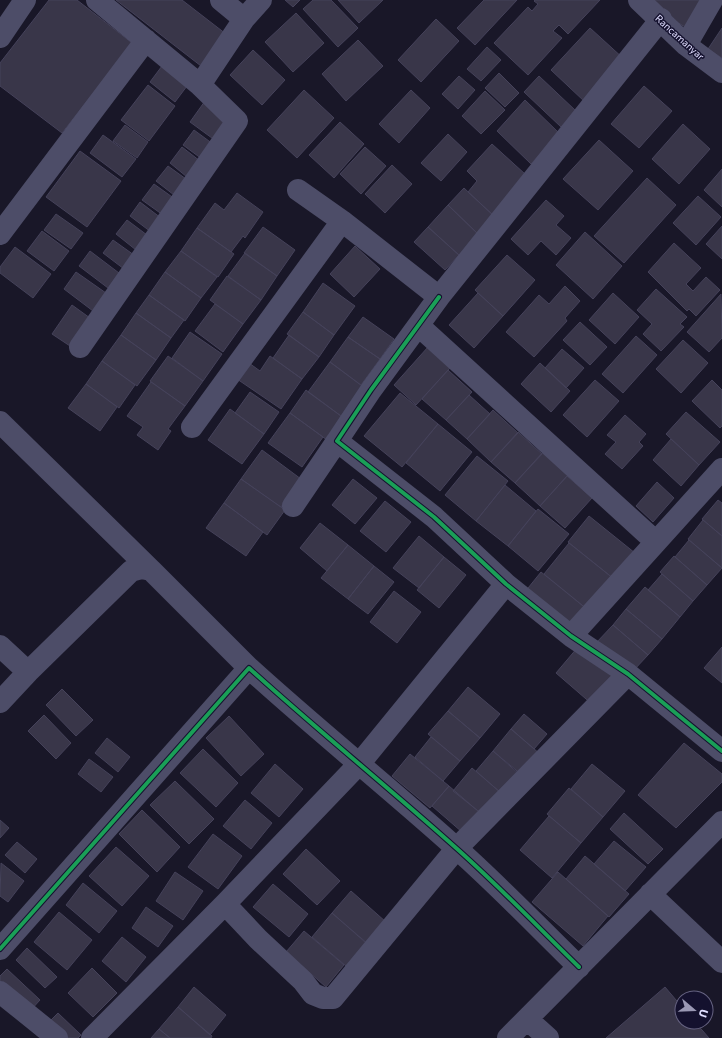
<svg xmlns="http://www.w3.org/2000/svg" width="722" height="1038" font-family="Commissioner,sans-serif">
<style>
.building{fill:#393649;stroke:#45425a}
.lines{fill:none;stroke-linecap:round;stroke-linejoin:round}
.street{stroke:#4d4d68;stroke-width:22}
.cycleway-casing{stroke:#14112e;stroke-width:6}
.cycleway{stroke:#1a9f57;stroke-width:4}
.labels{text-anchor:middle;dominant-baseline:central;stroke-width:3;stroke-linejoin:round;paint-order:stroke}
.street-label{font-size:10px;fill:#e0deff;stroke:#14112e}
</style>
<rect width="100%" height="100%" fill="#191728"/>
<path class="building" d="M49,0H77L132,43L62,133L0,86V63Z
M116,0H182L226,34L201,66Z
M285,0H300L293,7Z
M313,0H331L358,28L338,47L303,9Z
M338,0H383L359,23Z
M484,0H517L475,45L457,28Z
M535,0H600L568,34L559,25L553,31L562,38L528,75L494,43L528,7L532,11L538,4L534,1Z
M652,0H703L685,27L649,4Z
M296,13L324,43L293,72L265,42Z
M436,19L459,41L421,82L398,60Z
M590,28L624,59L585,102L551,70Z
M722,28V58L708,49Z
M358,40L383,66L346,101L322,74Z
M487,47L501,60L481,81L467,69Z
M253,50L285,80L262,105L230,75Z
M162,66L187,86L175,102L150,82Z
M499,73L519,93L505,107L485,88Z
M459,76L475,90L458,109L442,94Z
M539,76L576,111L561,127L524,92Z
M148,85L175,106L149,141L121,120Z
M644,86L672,111L639,148L611,124Z
M304,90L334,118L297,158L267,130Z
M411,90L430,108L399,143L379,124Z
M485,91L505,110L481,134L462,116Z
M525,100L559,133L531,164L497,131Z
M205,101L231,121L216,141L190,122Z
M340,122L364,144L334,178L309,155Z
M683,124L710,149L679,184L652,159Z
M125,125L148,142L137,158L113,141Z
M194,130L213,144L202,159L183,145Z
M448,134L467,152L441,181L421,163Z
M103,135L136,159L122,177L90,153Z
M599,140L633,171L598,210L563,179Z
M492,144L525,174L495,217L468,192L477,181L467,171Z
M182,147L200,161L187,177L170,163Z
M365,147L386,166L361,194L340,174Z
M80,151L121,181L87,227L46,197Z
M392,165L412,184L385,213L365,194Z
M168,166L186,179L174,195L156,181Z
M722,169V207L704,190Z
M647,178L676,205L624,263L594,236Z
M154,184L175,199L163,215L142,200Z
M464,188L495,217L479,235L448,205Z
M237,193L263,212L245,238L243,236L231,252L197,228L215,203L224,210Z
M698,196L721,217L696,245L673,223Z
M546,200L564,216L556,225L571,238L556,255L541,241L528,255L511,239Z
M140,202L161,218L151,232L130,216Z
M448,205L480,236L461,257L428,227Z
M56,214L83,233L71,249L44,230Z
M127,220L147,235L136,250L116,234Z
M722,226V259L706,244Z
M263,227L295,250L277,276L244,253Z
M428,227L459,255L445,270L414,242Z
M197,228L234,254L218,277L181,251Z
M42,231L69,251L54,271L27,251Z
M585,232L622,266L593,299L556,265Z
M113,240L134,255L124,269L103,253Z
M674,243L701,268L686,284L693,291L706,277L720,290L696,316L689,309L687,311L648,272Z
M355,246L380,269L354,297L330,274Z
M15,247L51,274L33,298L0,273V267Z
M90,251L119,273L108,288L79,266Z
M181,251L217,277L201,298L165,272Z
M245,253L277,276L261,300L228,276Z
M507,255L535,280L503,316L475,290Z
M76,272L106,293L93,311L64,289Z
M165,272L201,298L185,321L149,295Z
M227,276L261,300L243,324L210,300Z
M323,283L355,306L334,335L303,312Z
M565,286L580,301L565,318L567,321L534,357L506,332L539,295L549,304Z
M656,289L687,317L680,324L684,327L661,351L643,334L652,324L637,310Z
M478,293L503,316L474,348L449,325Z
M613,293L639,317L615,344L589,320Z
M721,294L722,338L709,352L687,332Z
M149,295L184,320L171,338L136,313Z
M215,304L243,324L223,352L195,331Z
M72,305L90,318L70,346L52,334Z
M303,312L334,335L319,357L287,334Z
M136,313L171,338L156,360L121,335Z
M363,317L394,339L380,359L348,337Z
M580,322L607,347L590,365L563,340Z
M190,332L222,354L203,381L172,358Z
M121,335L156,360L137,386L102,361Z
M289,335L319,357L302,379L273,358Z
M636,336L657,355L623,393L602,374Z
M348,337L380,359L361,385L330,362Z
M683,340L708,363L681,393L656,369Z
M428,347L450,368L416,405L394,385Z
M562,349L584,368L566,388L545,368Z
M168,356L203,381L185,406L150,381Z
M270,356L302,379L281,409L237,379L249,363L260,371Z
M102,361L135,385L119,408L86,384Z
M330,362L362,386L341,416L308,392Z
M540,363L570,391L551,412L521,384Z
M448,370L472,392L446,420L422,399Z
M595,380L619,401L587,437L563,415Z
M712,380L722,390V426L720,428L692,401Z
M151,382L185,406L168,429L171,431L158,450L137,435L143,427L127,416Z
M86,384L117,407L100,431L68,408Z
M306,390L341,416L327,440L290,413Z
M250,392L279,412L264,434L235,413Z
M400,393L438,424L402,467L364,436Z
M469,395L490,414L467,439L446,420Z
M230,409L264,434L242,464L208,440Z
M493,410L518,433L491,462L467,439Z
M686,412L720,442L699,465L666,434Z
M290,413L323,437L302,467L268,443Z
M625,415L646,434L639,442L643,446L622,469L605,454L616,442L607,435Z
M438,424L472,452L440,491L406,463Z
M518,432L542,454L515,483L491,462Z
M671,439L699,465L681,486L653,460Z
M262,450L301,479L281,507L241,479Z
M543,452L568,475L540,506L515,483Z
M477,456L508,481L476,521L445,495Z
M567,476L592,498L565,528L540,506Z
M241,479L285,510L267,535L224,503Z
M353,479L377,498L355,524L332,505Z
M657,482L674,498L653,522L636,506Z
M505,485L536,511L508,546L476,521Z
M718,500L722,503V536L702,519Z
M385,501L411,522L386,552L360,531Z
M224,503L263,532L246,556L206,528Z
M538,509L569,534L538,571L508,546Z
M589,516L635,553L614,579L568,542Z
M703,520L722,536V568L688,539Z
M320,523L348,545L327,571L300,548Z
M419,536L444,557L419,588L393,568Z
M689,540L722,568L707,585L675,557Z
M569,543L614,579L588,610L544,574Z
M348,545L374,566L348,599L321,578Z
M674,556L707,585L693,601L660,572Z
M444,557L466,575L439,608L417,590Z
M374,566L394,582L368,614L348,599Z
M541,572L588,610L571,632L524,593Z
M662,574L693,601L680,617L648,590Z
M645,587L680,617L662,639L626,609Z
M394,591L421,612L397,643L370,622Z
M626,609L662,639L648,655L613,625Z
M613,625L648,655L633,671L596,643Z
M578,647L615,678L593,705L556,673Z
M722,647V683L704,668Z
M468,687L500,714L480,738L448,711Z
M62,689L93,720L76,736L46,705Z
M448,711L480,738L460,761L428,734Z
M524,714L547,734L534,749L511,729Z
M44,715L71,743L56,759L28,731Z
M229,716L264,754L241,776L206,738Z
M511,729L540,754L522,775L493,751Z
M431,737L460,761L443,781L415,757Z
M107,738L130,757L118,772L95,753Z
M684,743L722,774V782L676,828L638,795Z
M203,749L238,783L216,807L180,773Z
M493,751L519,774L502,794L476,771Z
M410,754L449,786L430,808L392,776Z
M89,759L113,777L101,792L78,774Z
M275,764L303,789L279,817L251,793Z
M592,764L625,791L603,817L571,789Z
M472,768L500,792L482,814L453,791Z
M175,781L214,819L189,844L150,805Z
M449,786L479,812L462,832L432,806Z
M569,788L603,817L581,843L547,814Z
M245,800L272,823L251,849L223,826Z
M142,810L180,847L157,872L119,834Z
M624,813L663,849L648,864L610,829Z
M549,816L581,843L552,878L520,850Z
M0,820L9,828L0,838Z
M213,834L242,856L218,889L188,867Z
M614,841L646,867L625,891L594,864Z
M17,842L37,859L25,873L5,855Z
M116,847L149,876L122,906L89,876Z
M306,849L340,881L317,905L283,874Z
M585,856L629,894L609,917L566,879Z
M1,863L24,881L8,902L0,896Z
M175,872L203,891L183,920L156,901Z
M558,872L608,916L583,946L532,902Z
M83,883L117,911L99,933L66,905Z
M273,884L308,914L289,937L253,907Z
M351,891L386,922L368,944L332,913Z
M146,907L173,926L158,947L132,928Z
M59,912L92,940L67,970L34,942Z
M332,913L366,943L346,966L312,937Z
M304,931L344,965L326,987L286,952Z
M122,937L146,957L126,982L102,961Z
M27,948L57,977L45,988L16,960Z
M92,968L117,993L93,1017L68,993Z
M7,969L40,1000L30,1011L0,982V976Z
M194,987L226,1015L210,1035L178,1007Z
M665,987L682,1007V1022H695L709,1038H606Z
M178,1007L212,1036L211,1038H170L159,1029Z
M58,1013L81,1035L78,1038H64L48,1023Z
M159,1029L170,1038H151Z"/>
<g class="lines">
<path class="street" d="M221,0L244,19
M639,0L686,45L722,72
M0,37L25,0
M686,45L712,0
M200,85L244,19L261,0
M298,190L342,221L439,297L661,19
M0,234L146,40
M439,297L371,390L337,441L434,517L506,584L571,636L628,674L722,751
M419,326L656,542L722,469
M80,347L237,121L200,85L97,0
M0,422L151,570
M192,427L342,221
M293,506L337,441
M571,636L656,542
M0,646L28,672
M0,702L28,672L131,571L142,568L151,570L249,668
M650,894L722,962
M225,904L258,939L303,981L313,994L323,998H333L457,848L628,674
M0,949L249,668C316,729 387,786 455,847C498,885 538,927 579,967
M0,992L57,1038
M527,1019L548,1038
M92,1038L225,904L360,763L506,584
M508,1038L722,822"/>
<defs>
<path id="cycleway" d="M439,297L371,390L337,441L434,517L506,584L571,636L628,674L722,751
M0,949L249,668C316,729 387,786 455,847C498,885 538,927 579,967"/>
</defs>
<use href="#cycleway" class="cycleway-casing"/>
<use href="#cycleway" class="cycleway"/>
</g>
<g class="labels">
<g class="street-label">
<text transform="translate(680 37) rotate(42)">Rancamanyar</text>
</g>
</g>
<g transform="translate(694 1010) rotate(109)"><circle r="19" fill="#14112e" stroke="#666382"/>
<path d="M0-3L7 15L0 10L-7 15Z" fill="#9a98b4"/>
<text y="-6" font-size="11" font-weight="bold" text-anchor="middle" fill="#e0deff">U</text>
</g>
</svg>
